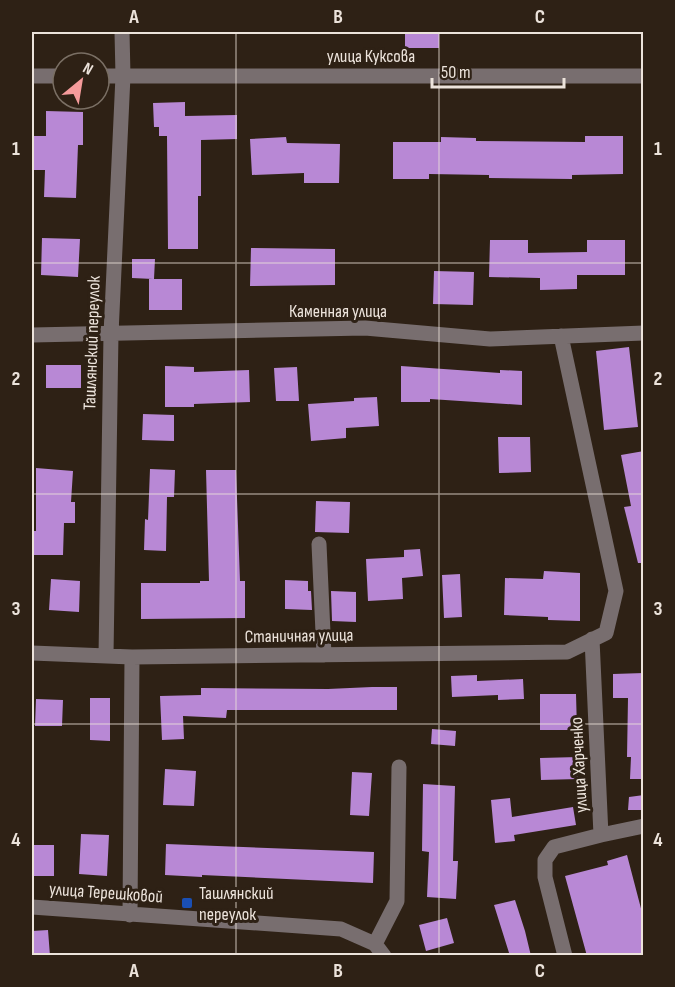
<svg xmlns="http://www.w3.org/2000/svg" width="675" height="987" font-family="'Sofia Sans Condensed',sans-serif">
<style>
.building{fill:#b888d5}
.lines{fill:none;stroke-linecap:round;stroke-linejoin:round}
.minor{stroke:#786e6f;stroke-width:15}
.grid{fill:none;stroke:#ece3db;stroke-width:1.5;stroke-opacity:0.55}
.transit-dot{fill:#1a4fb4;stroke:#2e2115;stroke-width:2}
.labels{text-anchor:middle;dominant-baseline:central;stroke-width:6;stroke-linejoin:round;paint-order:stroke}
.street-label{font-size:18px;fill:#ece3db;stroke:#2e2115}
.poi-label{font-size:18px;fill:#ece3db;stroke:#2e2115;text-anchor:start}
.neatline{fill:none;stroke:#ece3db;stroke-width:2}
.grid-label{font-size:20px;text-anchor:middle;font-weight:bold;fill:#ece3db}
</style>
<rect width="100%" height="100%" fill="#2e2115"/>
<path class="building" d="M405,32H439V48H405Z
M185,102V116L237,115V139L201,140V196H198V249H168L167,136H159V127H154L153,103Z
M46,111L83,112V145H78L76,198L44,197L45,170H32V136H46Z
M585,136H623V174L572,175V179L489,178V175L429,174V179H393V142H441V137L476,138V141L585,142Z
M286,137L287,143L340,144L339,183H304V173L252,175L250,139Z
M42,238L80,239L78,277L41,275Z
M490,240H528V253L587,252V240H625V275H577V289L540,290V278L489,277Z
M251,248L335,249V285L250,286Z
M132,259H155L154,279H182V310H149V279H153L132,278Z
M434,271L474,272L473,305L433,304Z
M629,347L638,427L604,430L596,351Z
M46,365H81V388H46Z
M165,366L194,367V372L249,370L250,402L194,404V407H165Z
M401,366L500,373V370L522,371V405L430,399V402H401Z
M297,367L299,401H276L274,368Z
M377,397L379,426L346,428V438L311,441L308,404L354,401V398Z
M143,414L174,415V441L142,440Z
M498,437H530L531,472L499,473Z
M644,451V563H638L624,507L631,506L621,455Z
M36,468L73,471L71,502H75V523H64L63,555H33V531H36Z
M150,469L175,470L174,497H167L166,551L144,550L145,519L148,520Z
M206,470H236L240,581H245V618L141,619V583H200V581H209Z
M316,501L350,502L349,533L315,532Z
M420,549L423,576L402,578L403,599L368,601L366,559L404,557V550Z
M544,571L580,573V621L548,620V617L504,615L505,578L543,579Z
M460,574L462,617L444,618L442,575Z
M51,579L80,581L79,612L49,610Z
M285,580L308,581V591H311L312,610L285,609Z
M331,591L356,592V622L332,621Z
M644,673V779H630L631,757H627L628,698H613V674Z
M477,675V681L523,679L524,699L498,700V695L452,697L451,676Z
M372,687H397V710H227L226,718L183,716L184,739L162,740L160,696L201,695V688L328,689Z
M540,694H576L577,730H540Z
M90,698H110V741L90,740Z
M36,699L63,700L62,726H35Z
M432,729L456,731L455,746L431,744Z
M578,757V779L541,780L540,758Z
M165,769L196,771L194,806L163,805Z
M352,772L372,773L369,816L350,815Z
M423,784L455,786L453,861H458L456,899L427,897L429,852L422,851Z
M644,795V810H628L629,797Z
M510,798L512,817L573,807L576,825L514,835L515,841L495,843L491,800Z
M81,834L109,835L107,876L79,874Z
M166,844L374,852L373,883L202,875V877L165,875Z
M32,845H54V876H32Z
M627,855L644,920V956H587L565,876L608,865L607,861Z
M515,900L525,931L531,956H510L494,905Z
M447,918L454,943L426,951L419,925Z
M48,930L50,956H32V931Z"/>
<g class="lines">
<path class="minor" d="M32,76H63
M99,76H644
M32,335L365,328L490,339L644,333
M319,544L324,655
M32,653L132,657L567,652L606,633L616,591L561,336
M106,656L111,334L123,76L122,32
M601,835L644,826
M32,907L341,929L375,944L384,956
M130,915L132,657
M375,944L397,901L399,767
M565,956L545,877V860L554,847L601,835L592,639"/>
</g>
<path class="grid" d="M236,32V956M439,32V956M32,263H644M32,494H644M32,724H644"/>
<rect class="transit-dot" x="181" y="897" width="12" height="12" rx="3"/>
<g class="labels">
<g class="street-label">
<text x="371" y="56">улица Куксова</text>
<text x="338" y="311">Каменная улица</text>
<text transform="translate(92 343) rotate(-88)">Ташлянский переулок</text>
<text transform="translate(299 636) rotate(-1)">Станичная улица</text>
<text transform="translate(579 765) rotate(-93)">улица Харченко</text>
<text transform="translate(106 893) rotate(4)">улица Терешковой</text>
</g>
<g class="poi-label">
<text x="199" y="893">Ташлянский<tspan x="199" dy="21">переулок</tspan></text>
</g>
</g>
<rect width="675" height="987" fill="none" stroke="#2e2115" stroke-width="66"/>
<g transform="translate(81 81) rotate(30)"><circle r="28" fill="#2e2115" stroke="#7a6f64" stroke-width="1.5"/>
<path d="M0-4.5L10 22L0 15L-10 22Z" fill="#f59b9b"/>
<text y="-9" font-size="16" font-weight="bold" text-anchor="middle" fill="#ece3db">N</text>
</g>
<path d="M432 78v9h132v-9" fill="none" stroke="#ece3db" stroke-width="3"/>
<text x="441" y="78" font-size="18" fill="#ece3db" stroke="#2e2115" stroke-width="4.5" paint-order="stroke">50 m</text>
<rect x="33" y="33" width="609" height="921" class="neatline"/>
<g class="grid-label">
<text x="134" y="23">A</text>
<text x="338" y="23">B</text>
<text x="540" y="23">C</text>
<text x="16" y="155">1</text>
<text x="658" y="155">1</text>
<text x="16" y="385">2</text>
<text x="658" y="385">2</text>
<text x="16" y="615">3</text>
<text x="658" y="615">3</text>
<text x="16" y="846">4</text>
<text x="658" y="846">4</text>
<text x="134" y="977">A</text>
<text x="338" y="977">B</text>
<text x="540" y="977">C</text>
</g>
</svg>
